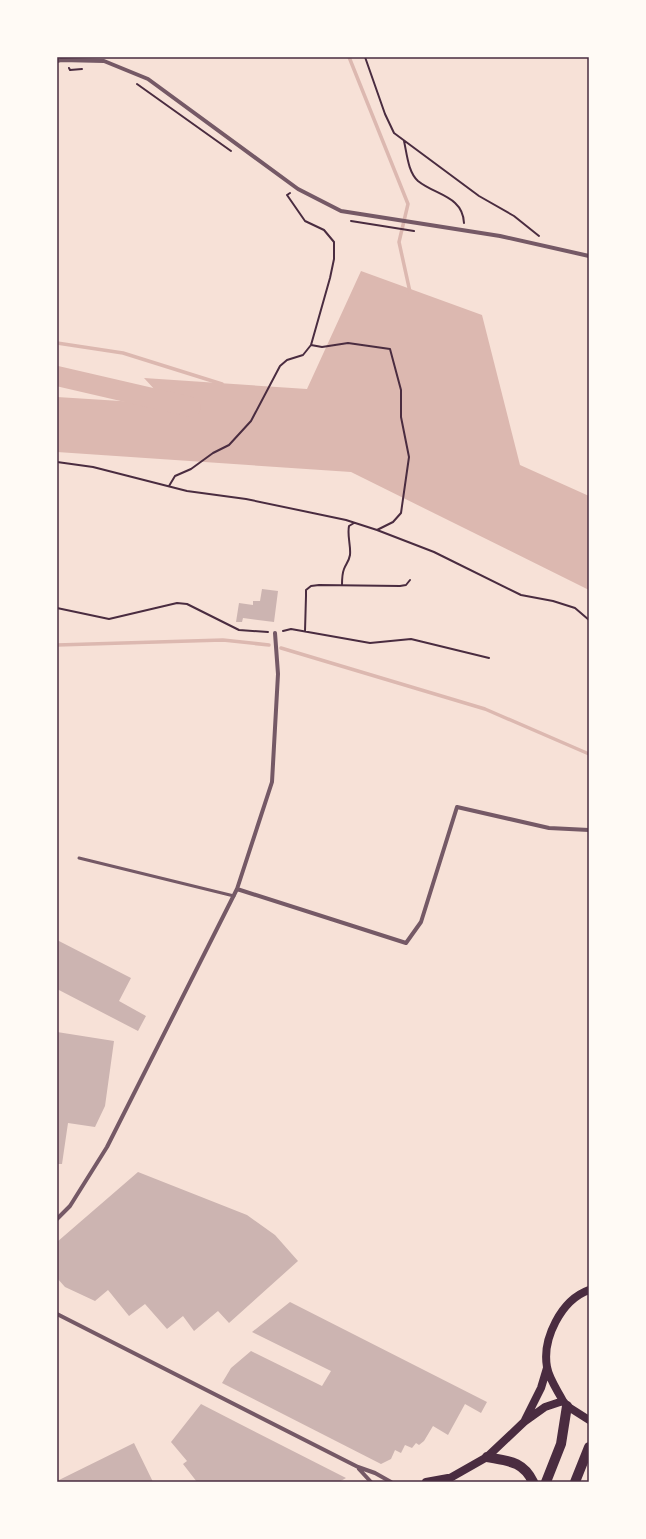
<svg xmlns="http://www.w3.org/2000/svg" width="646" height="1539" font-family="Barlow,sans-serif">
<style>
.water{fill:#dcb8b0}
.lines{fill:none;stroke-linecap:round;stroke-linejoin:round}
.stream{stroke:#dcb8b0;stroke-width:3.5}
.river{stroke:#dcb8b0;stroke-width:20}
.building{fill:#ccb4b1}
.path{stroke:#4a2c40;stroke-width:2}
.service{stroke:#755966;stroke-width:3}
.minor{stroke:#755966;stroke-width:4}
.secondary{stroke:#4a2c40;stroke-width:8}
.trunk{stroke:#4a2c40;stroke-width:10}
.neatline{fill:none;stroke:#4a2c40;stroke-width:1.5}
</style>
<rect width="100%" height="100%" fill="#f7e1d7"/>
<path class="water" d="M361,271L482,315L520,465L589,496V590L351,472L57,452V397L168,404L144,378L307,389Z"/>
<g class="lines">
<path class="stream" d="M349,57L408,204L399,242L410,292
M57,343L123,353L222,384
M57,645L223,640L269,645
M281,648L485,709L589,754"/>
<path class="river" d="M57,376L191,407"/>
</g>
<path class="building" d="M262,589L278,591L274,622L243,618L242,622H236L239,603L253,605V601H260Z
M57,940L131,978L119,1001L146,1016L138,1031L57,989Z
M57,1032L114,1041L105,1106L95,1127L68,1123L62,1164H57Z
M138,1172L247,1215L275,1235L298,1261L229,1323L218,1311L194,1331L183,1316L167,1329L145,1304L129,1316L108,1290L95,1301L65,1287L57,1278V1242Z
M290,1302L487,1402L481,1413L465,1404L448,1435L433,1426L424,1441L419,1445L416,1443L412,1448L405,1445L401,1453L395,1450L391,1459L381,1464L222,1383L231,1368L251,1351L322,1386L331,1371L252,1332Z
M201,1404L236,1422L346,1478L339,1482H197L183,1464L187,1461L171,1442Z
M134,1443L153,1482H57V1481Z"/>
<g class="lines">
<path class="path" d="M365,57L385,114L394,133L421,153L479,196L514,216L539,236
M69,68L70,70L82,69
M137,84L231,151
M404,141C407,154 408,172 418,181C435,195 463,196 464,223
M351,221L414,231
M311,345L322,347L348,343L390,349L401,390V417L409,457L401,513L393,522L377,530
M57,462L93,467L187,491L246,499L346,520L377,530L434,552L521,595L553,601L575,608L589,620
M169,486L175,476L191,469L213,453L229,445L251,421L280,366L287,360L303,355L311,345L330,278L334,259V242L324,230L305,221L287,195L290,193
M342,585C342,580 342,574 344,569C346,564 349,561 350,555C351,545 347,536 349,526L354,523
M57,608L109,619L177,603L187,604L239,630L268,632
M283,631L291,629L370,643L411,639L489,658
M305,631L306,596V590L311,586L319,585L400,586L406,585L410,580"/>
<path class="service" d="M79,858L234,896"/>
<path class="minor" d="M57,61L61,60L104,61L148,79L298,189L341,211L500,236L589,256
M237,889L406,943L421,922L457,807L549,828L589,830
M57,1219L70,1206L107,1147L237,889L272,782L278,674L275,633
M57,1314L358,1467L375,1473L391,1482
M359,1469L371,1482"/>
<path class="secondary" d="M589,1290C561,1300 542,1339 547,1367C549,1379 558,1391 563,1401L567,1406L589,1420
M525,1420L541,1388L547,1368
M426,1482L448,1478
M443,1482L487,1457L524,1422L545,1407L563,1401"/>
<path class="trunk" d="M487,1457C508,1461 523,1461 533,1482
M546,1482L561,1444L567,1406
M575,1482L589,1447"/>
</g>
<rect width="646" height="1539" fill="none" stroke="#fffaf5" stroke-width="116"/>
<rect x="58" y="58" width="530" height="1423" class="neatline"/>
</svg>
